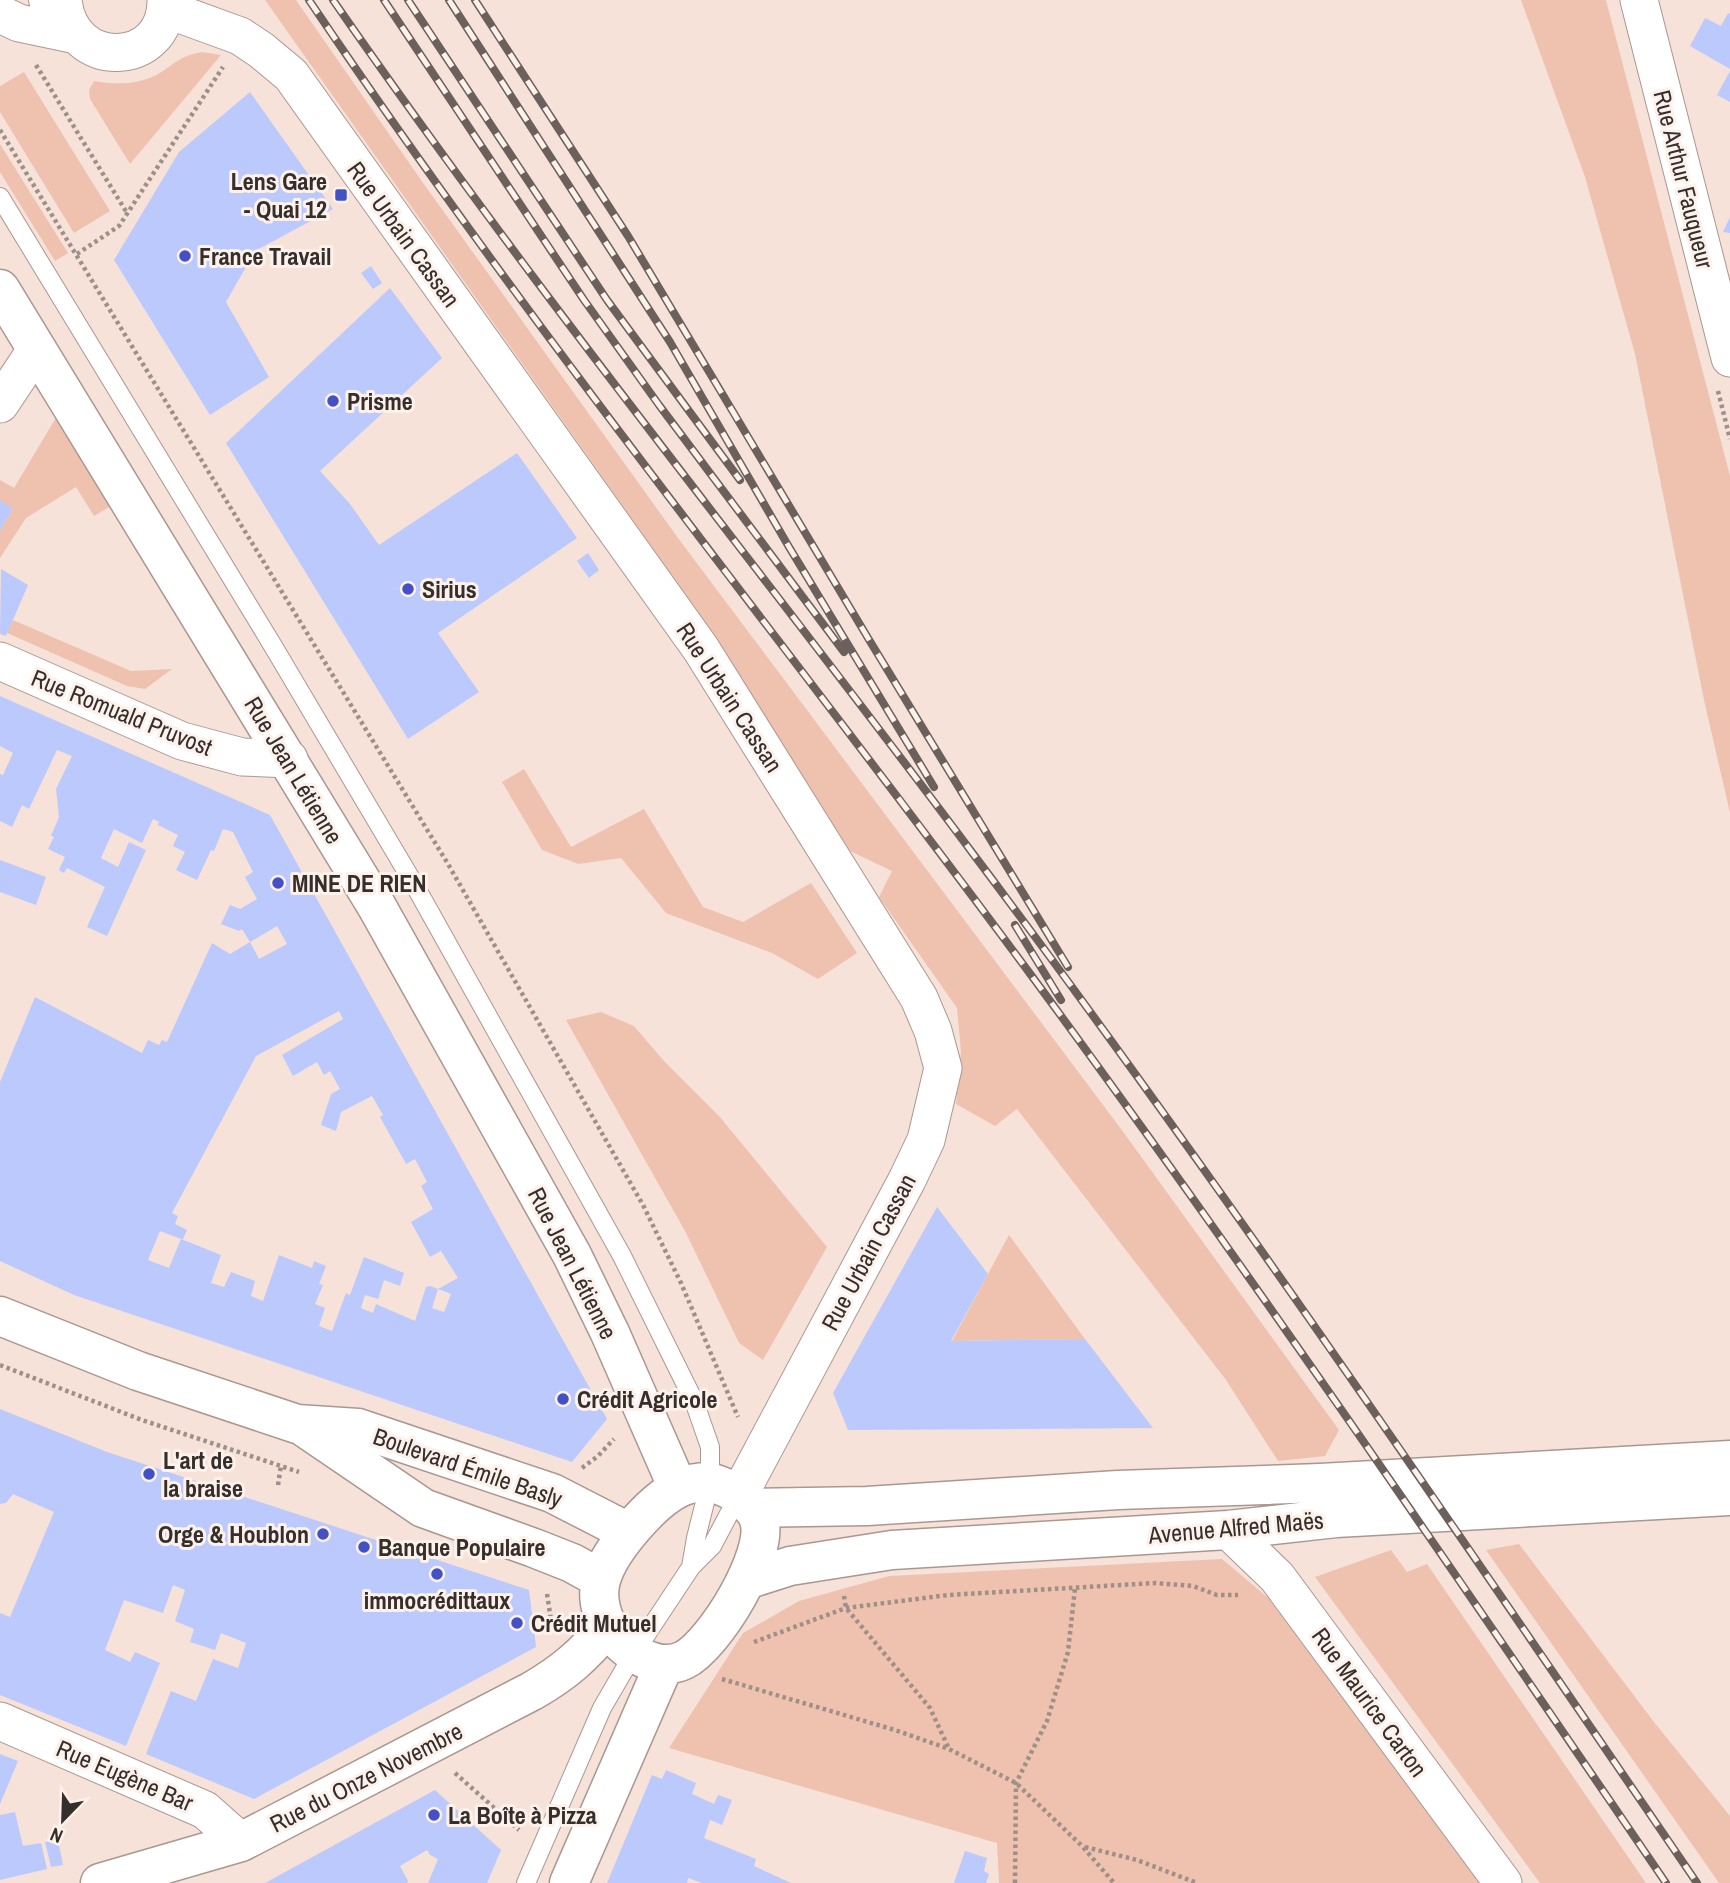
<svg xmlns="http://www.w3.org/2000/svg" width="1730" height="1883" font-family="'Archivo Narrow',sans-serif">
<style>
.green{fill:#efc2af}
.building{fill:#bbc9fd;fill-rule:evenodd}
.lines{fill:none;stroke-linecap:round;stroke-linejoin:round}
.lane-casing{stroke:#aa978f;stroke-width:20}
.street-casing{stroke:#aa978f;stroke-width:39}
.secondary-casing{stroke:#aa978f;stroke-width:41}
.path{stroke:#9e9089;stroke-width:4.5;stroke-dasharray:3.5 3.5;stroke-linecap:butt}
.lane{stroke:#fff;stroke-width:18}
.street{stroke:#fff;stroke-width:37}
.secondary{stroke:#fff;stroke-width:38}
.rail-casing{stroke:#6b605b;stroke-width:8}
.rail{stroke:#fdf1ec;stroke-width:5;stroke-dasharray:16;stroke-linecap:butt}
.poi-dot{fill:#4351c5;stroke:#fdf1ec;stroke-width:2.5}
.labels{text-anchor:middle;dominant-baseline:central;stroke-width:6;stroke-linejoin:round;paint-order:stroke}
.street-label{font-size:24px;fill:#352e2a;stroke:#fdf1ec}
.poi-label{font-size:24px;font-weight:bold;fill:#352e2a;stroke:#fdf1ec;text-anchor:start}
</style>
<rect width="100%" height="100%" fill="#f6e2d9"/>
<path class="green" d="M265,0H296L421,180L678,538L1124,1133L1339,1430L1325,1456L1278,1461L1226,1380L1017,1109L995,1126L956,1104L961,1052L957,1008L879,897L892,871L850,851L715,636Z
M1521,0H1606L1730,476V813L1704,700L1635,354L1585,177Z
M202,52L221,55L130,164L90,99L89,90L94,81C118,85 142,85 163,71C179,60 182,56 202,52Z
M24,72L110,211L74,233L0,112V86Z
M0,144L68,253L55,261L0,172Z
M57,416L111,506L94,516L76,487L26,518L0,558V530L13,509L0,501V480L14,488Z
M13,620L131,671L172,669L145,689L127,686L7,633Z
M524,769L571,847L644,809L703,907L743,922L811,883L857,953L818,979L772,953L666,913L621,858L578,864L542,850L502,782Z
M601,1012L634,1026L664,1061L719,1116L827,1247L763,1360L739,1343L685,1231L566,1020Z
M1009,1235L1085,1339L952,1341Z
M1519,1544L1654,1722L1730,1816V1883H1719L1486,1550Z
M1391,1550L1407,1572L1427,1564L1646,1883H1540L1315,1577Z
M1222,1559L1272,1601L1479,1883H999L997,1843L669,1748L743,1633L799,1601L889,1576Z"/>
<path class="building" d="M1728,13L1730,14V69L1690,46L1705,18L1721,26Z
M1730,71V102L1717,95Z
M250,92L333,209L255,251L226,302L269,377L210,415L114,260L179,152Z
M1730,217V233L1723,232Z
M371,266L382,283L373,289L361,273Z
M390,288L442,358L320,471L350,504L379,545L517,453L577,538L438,633L479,692L408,739L226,443Z
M0,500L13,509L0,530Z
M588,553L599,570L589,578L577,561Z
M1,569L28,585L6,636L0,634Z
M0,696L270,815L607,1419L572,1462L74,1295L0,1261V1082L35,997L142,1053L148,1040L159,1045L162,1040L167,1042L212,943L230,954L250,942L259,959L287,944L277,926L250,942L242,929L239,931L221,924L230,905L240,909L257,899L245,877L253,872L233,832L223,829L214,851L211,850L197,880L176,870L185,852L173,846L178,835L158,825L159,822L153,819L142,843L114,829L101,858L118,867L129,842L146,850L107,936L87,927L105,887L67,868L64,873L59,870L65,857L48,849L54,837L51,836L59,817L56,789L72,756L57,750L29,809L22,805L12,827L0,821V774L3,775L13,753L0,746ZM339,1011L343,1019L282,1055L293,1076L317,1062L324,1075L330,1071L340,1089L331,1094L321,1125L336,1131L341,1112L372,1096L383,1115L380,1117L406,1164L415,1159L427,1182L421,1186L433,1209L411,1222L430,1257L441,1251L458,1278L438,1289L451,1294L444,1312L432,1308L438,1289L430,1286L426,1287L415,1321L376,1304L373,1313L361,1308L365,1295L378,1299L384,1280L400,1286L404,1273L364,1257L350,1295L346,1293L332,1331L319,1326L325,1308L315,1304L323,1285L319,1284L326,1266L314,1261L312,1268L279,1255L263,1301L251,1296L255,1281L231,1272L224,1287L211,1283L221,1255L181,1239H183L187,1230L175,1224L178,1216L172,1213L256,1056ZM160,1231L181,1239L169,1268L148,1260Z
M0,860L46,877L36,905L0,892Z
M937,1207L988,1274L951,1341L1085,1339L1153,1428L848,1430L833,1393Z
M0,1409L107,1452L529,1590L536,1647L254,1799L146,1754L171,1691L196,1701L213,1659L238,1668L246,1643L221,1633L215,1650L190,1642L194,1629L175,1621L185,1590L173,1585L163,1613L124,1600L105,1650L130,1662L135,1652L160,1663L126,1746L0,1695V1613L10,1617L54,1512L13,1494L6,1503L0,1504Z
M0,1754L18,1761L0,1804Z
M666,1770L696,1783L692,1794L714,1804L718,1795L732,1800L722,1825L710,1820L704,1838L756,1859L754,1866L791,1883H702L688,1878L687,1883H607L652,1775L662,1779Z
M435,1790L501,1850L487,1883H428L438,1859L430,1855L427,1850L400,1866L408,1881L407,1883H265Z
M15,1812L23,1846L41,1843L47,1869L0,1880V1815Z
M58,1840L63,1865L51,1867L45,1842Z
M965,1851L987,1858L984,1871L989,1874L986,1883H954Z"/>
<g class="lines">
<defs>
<path id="lane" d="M38,0L44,29
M0,197L273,646L414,884L622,1256L694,1401L710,1447V1482L696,1538L691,1567
M526,1883L602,1708L634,1653L691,1567L712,1546L739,1495"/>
<path id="street" d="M63,0C70,72 167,68 166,0
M1639,0L1730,358
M166,9L240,36L261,50L291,75L701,649L919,998L933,1031L943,1068L926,1140L907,1180L739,1495
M0,14L19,23L76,35
M0,404L36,350
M0,661L182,741L242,757L289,759
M1228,1530L1277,1577L1503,1883
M0,1721L205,1810L241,1842"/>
<path id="secondary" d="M0,289L376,905L572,1255L610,1333L678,1488
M0,1316L138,1371L297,1424L358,1428L552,1493L628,1532
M301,1425L423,1508L534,1548L572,1563L601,1579
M710,1482C729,1488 753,1499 759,1520C770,1554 714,1645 684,1660C656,1674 622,1649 608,1626C600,1613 597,1594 601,1580C609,1550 652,1501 679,1488C689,1483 700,1482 710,1482Z
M752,1508L867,1506L1118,1490L1320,1483L1730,1460
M746,1580L790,1566L892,1550L1228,1530L1336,1518L1730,1496
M100,1883L241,1842L532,1691C565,1672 584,1655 608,1626
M569,1883L664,1665"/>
</defs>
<use href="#lane" class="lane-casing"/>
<use href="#street" class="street-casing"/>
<use href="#secondary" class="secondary-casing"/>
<path class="path" d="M36,65L127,213
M0,130L448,864L643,1205L681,1283L738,1417
M77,254L119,226L223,67
M1718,391L1730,439
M0,1365L142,1420L299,1472
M582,1468L598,1456L614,1439
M278,1485L281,1465
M547,1594L551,1620L549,1633
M844,1596L846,1608L930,1708L949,1749
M754,1642L846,1608L948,1595L1155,1583L1193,1586L1217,1595H1238
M722,1679L895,1730L949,1749L1016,1783L1082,1846L1114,1883
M455,1773L519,1830
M1085,1847L1137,1860L1197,1883
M1015,1883L1016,1783L1047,1721L1068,1652L1075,1588"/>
<use href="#lane" class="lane"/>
<use href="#street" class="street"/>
<use href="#secondary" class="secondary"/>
<defs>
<path id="rail" d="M309,0C535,336 791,650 1031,975C1250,1272 1458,1578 1666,1883
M333,0C535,292 759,567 971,851C1224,1187 1460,1536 1697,1883
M384,0L584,300L659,405L844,652
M408,0L607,300L740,480
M449,0L670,342L789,547L934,787
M475,0L628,236L868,638L1068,967
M1015,925L1061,1000"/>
</defs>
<use href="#rail" class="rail-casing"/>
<use href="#rail" class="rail"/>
</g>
<g class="poi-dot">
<rect x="334" y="188" width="14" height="14" rx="3.5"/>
<circle cx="185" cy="256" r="7"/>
<circle cx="333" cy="401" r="7"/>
<circle cx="408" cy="589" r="7"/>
<circle cx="278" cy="883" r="7"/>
<circle cx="563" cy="1399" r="7"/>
<circle cx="149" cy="1474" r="7"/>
<circle cx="323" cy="1534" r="7"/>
<circle cx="364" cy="1547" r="7"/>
<circle cx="437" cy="1574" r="7"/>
<circle cx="517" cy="1623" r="7"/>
<circle cx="434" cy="1815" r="7"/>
</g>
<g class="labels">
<g class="street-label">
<text transform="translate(1684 179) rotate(76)">Rue Arthur Fauqueur</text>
<text transform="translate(404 234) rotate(54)">Rue Urbain Cassan</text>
<text transform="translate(730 697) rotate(57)">Rue Urbain Cassan</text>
<text transform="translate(122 712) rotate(22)">Rue Romuald Pruvost</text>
<text transform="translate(294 770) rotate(59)">Rue Jean Létienne</text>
<text transform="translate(868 1252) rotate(-62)">Rue Urbain Cassan</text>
<text transform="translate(573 1263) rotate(63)">Rue Jean Létienne</text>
<text transform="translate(468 1467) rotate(19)">Boulevard Émile Basly</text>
<text transform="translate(1236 1527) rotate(-5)">Avenue Alfred Maës</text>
<text transform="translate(1370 1702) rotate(54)">Rue Maurice Carton</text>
<text transform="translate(125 1775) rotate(23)">Rue Eugène Bar</text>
<text transform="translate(366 1777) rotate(-27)">Rue du Onze Novembre</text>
</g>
<g class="poi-label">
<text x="327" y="181" text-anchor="end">Lens Gare<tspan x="327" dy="28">- Quai 12</tspan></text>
<text x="199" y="256">France Travail</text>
<text x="347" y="401">Prisme</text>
<text x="422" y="589">Sirius</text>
<text x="292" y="883">MINE DE RIEN</text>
<text x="577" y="1399">Crédit Agricole</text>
<text x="163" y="1460">L'art de<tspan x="163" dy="28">la braise</tspan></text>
<text x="309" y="1534" text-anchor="end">Orge &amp; Houblon</text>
<text x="378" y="1547">Banque Populaire</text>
<text x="437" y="1600" text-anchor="middle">immocrédittaux</text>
<text x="531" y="1623">Crédit Mutuel</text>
<text x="448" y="1815">La Boîte à Pizza</text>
</g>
</g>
<g transform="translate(63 1820) rotate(203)" stroke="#fdf1ec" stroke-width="5" paint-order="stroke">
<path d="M0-5L12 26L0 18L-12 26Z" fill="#352e2a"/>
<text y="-10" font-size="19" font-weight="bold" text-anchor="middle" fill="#352e2a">N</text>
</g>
</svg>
